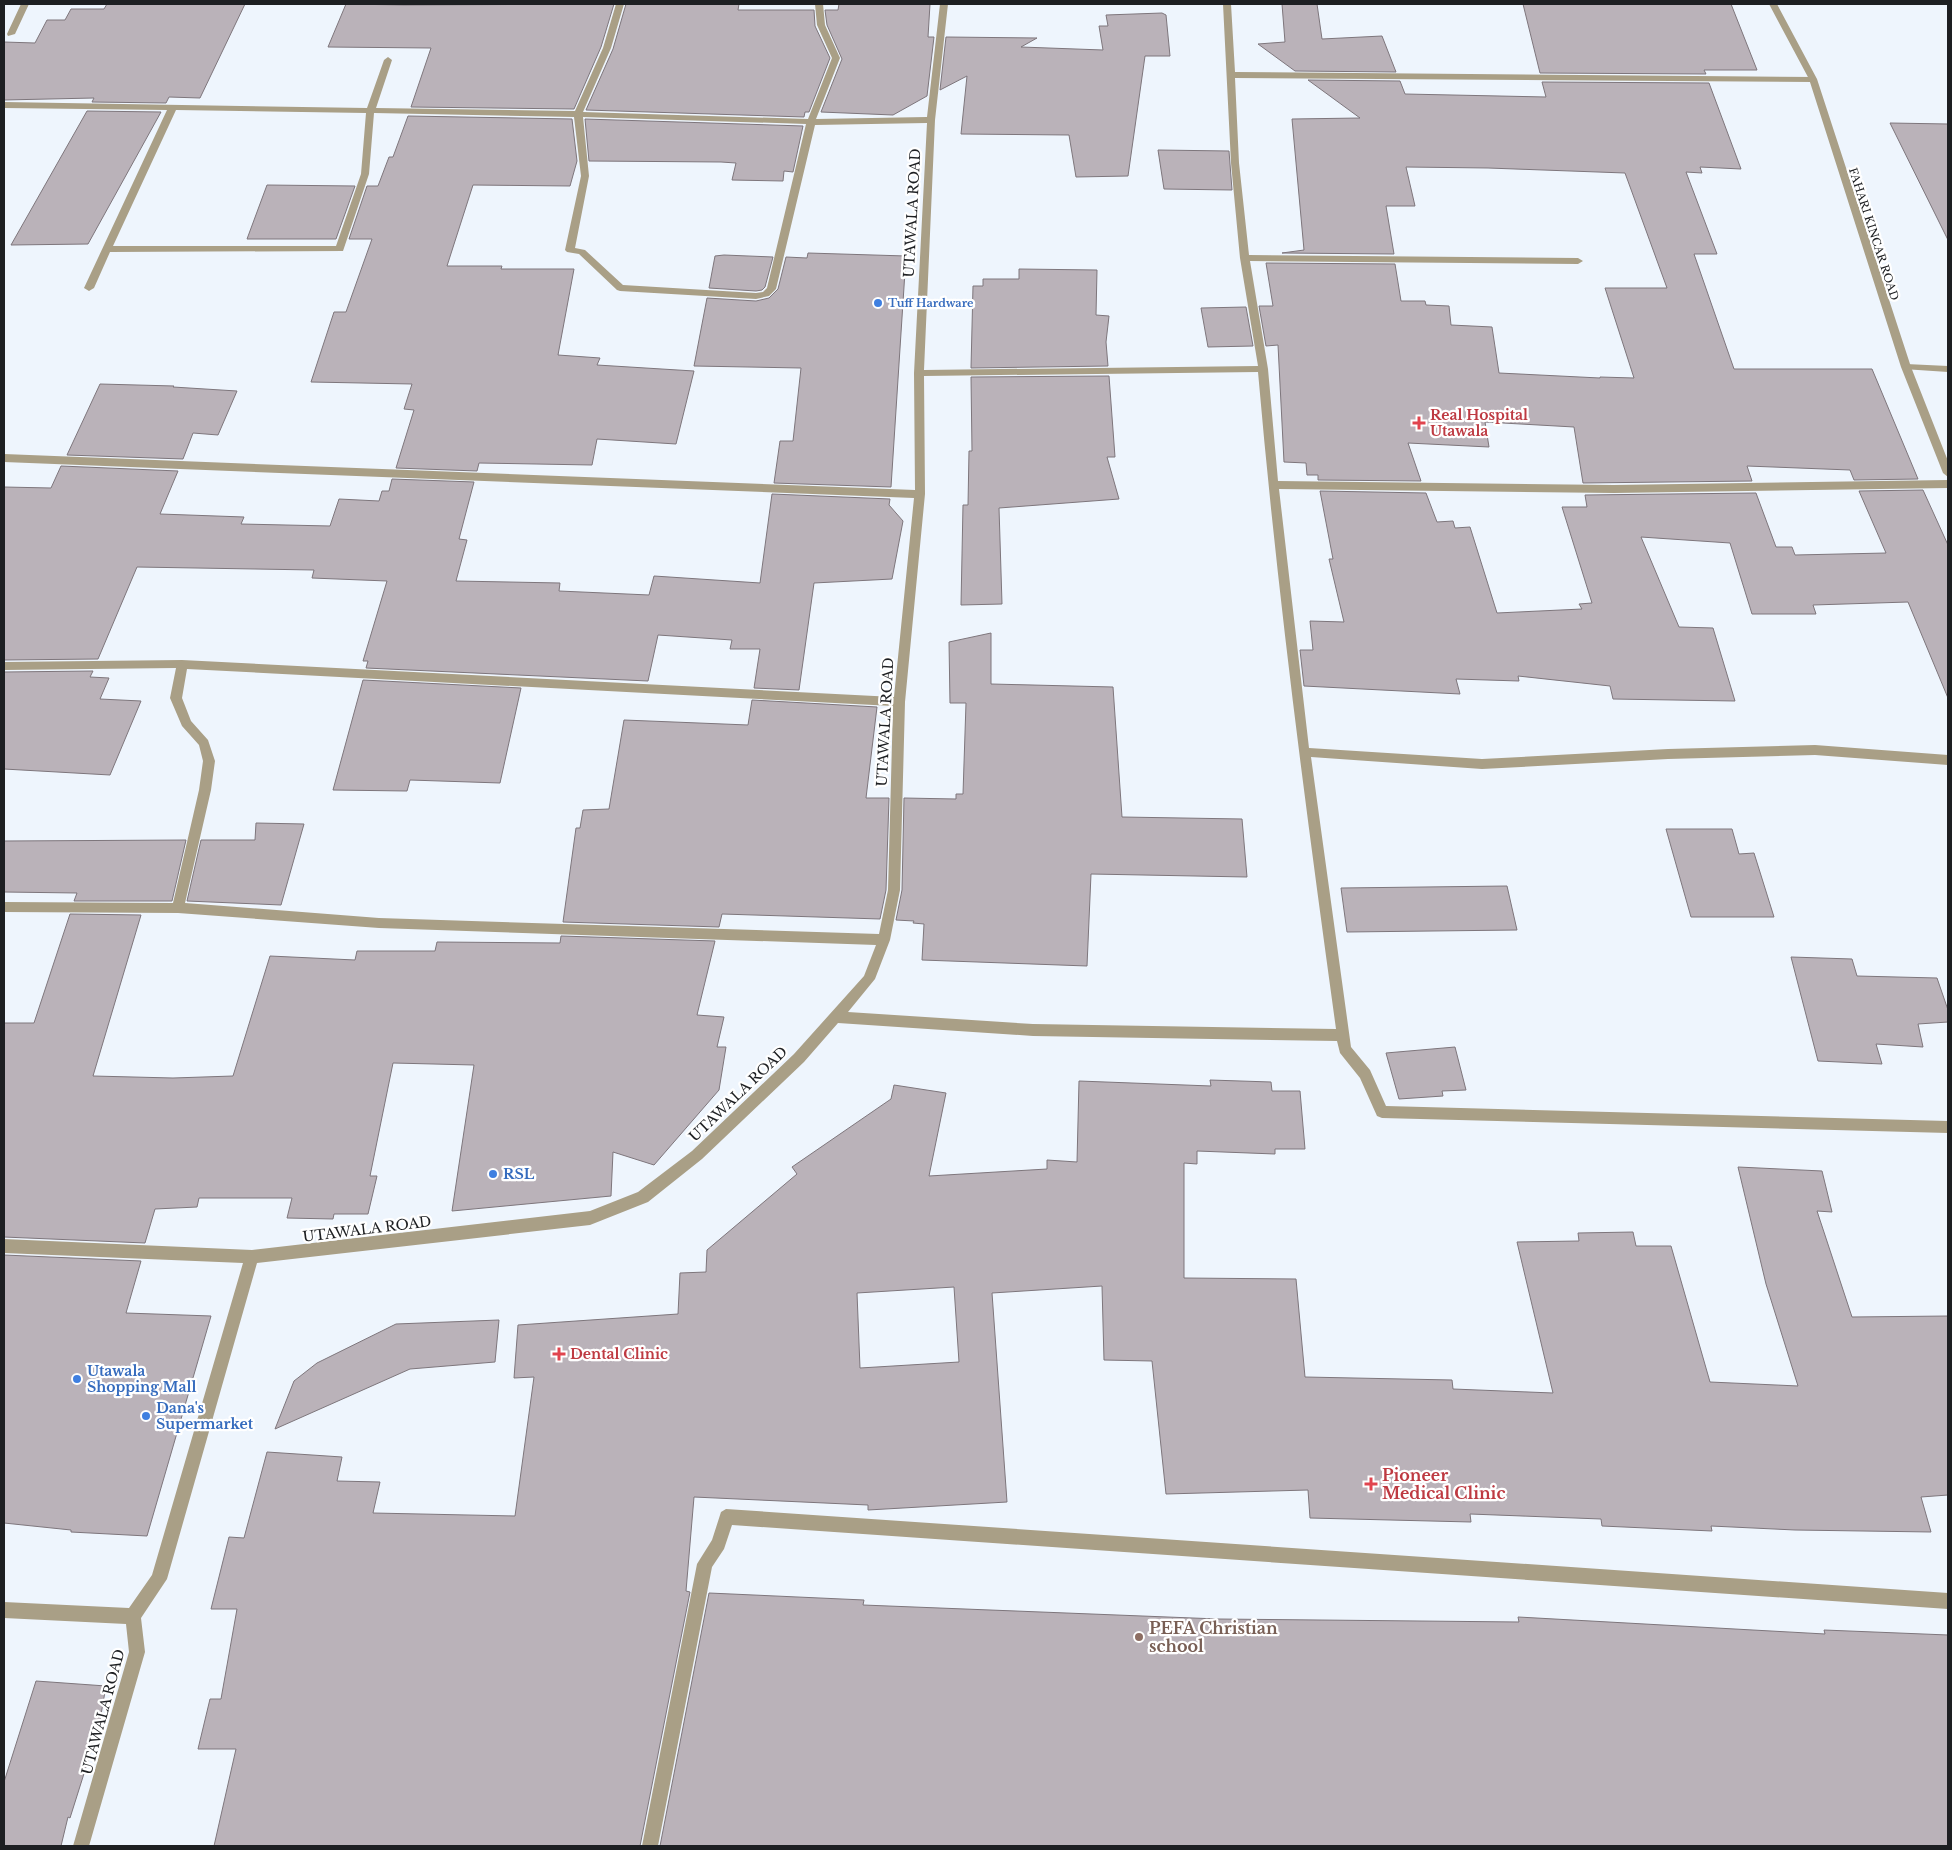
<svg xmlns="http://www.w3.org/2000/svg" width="1952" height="1850" font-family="'Libre Baskerville',serif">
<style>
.building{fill:#bab2b9;stroke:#7e767c;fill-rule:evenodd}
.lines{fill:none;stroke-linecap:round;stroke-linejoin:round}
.minor{fill:#a99f86;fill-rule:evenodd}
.tertiary{fill:#a99f86;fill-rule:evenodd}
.shop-dot{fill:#3f7fe0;stroke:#fff;stroke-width:2}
.health-dot{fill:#e0444e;stroke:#fff;stroke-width:2}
.education-dot{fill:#8d6e63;stroke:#fff;stroke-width:2}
.labels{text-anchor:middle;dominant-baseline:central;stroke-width:4.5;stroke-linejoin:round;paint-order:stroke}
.far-street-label{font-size:11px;fill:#1d1f22;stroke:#fff}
.far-shop-label{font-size:11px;font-weight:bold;fill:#366cbe;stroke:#fff;text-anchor:start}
.street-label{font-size:14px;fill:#1d1f22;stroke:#fff}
.health-label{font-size:14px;font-weight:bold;fill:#be3a42;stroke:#fff;text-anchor:start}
.shop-label{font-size:14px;font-weight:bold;fill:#366cbe;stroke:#fff;text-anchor:start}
.near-health-label{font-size:16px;font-weight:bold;fill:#be3a42;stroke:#fff;text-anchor:start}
.near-education-label{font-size:16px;font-weight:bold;fill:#785e54;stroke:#fff;text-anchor:start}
</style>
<rect width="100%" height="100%" fill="#eef5fd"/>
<path class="building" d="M107,4H245L200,98L169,97L166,103L92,102L94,98L4,100V42L35,43L47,20H65L71,9H104Z
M346,4L404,5L614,4L601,47L574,109L411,107L431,48L328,47Z
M626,4H739L738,10H814L815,26L830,58L809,112H805L804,117L586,110L613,49Z
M839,4H930L928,37H934L927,96L893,115L821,112L842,59L827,25L825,10H838Z
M1282,4H1317L1322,39L1382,36L1396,72L1295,71L1258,44L1285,42Z
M1523,4H1731L1757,70H1704L1706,74L1540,73Z
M1162,13L1166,15L1170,56H1145L1128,176L1076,177L1069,135L961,134L967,76L940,90L946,37L1037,38L1021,47L1103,50L1099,26H1108L1106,15Z
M1308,80L1400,81L1405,94L1546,97L1542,82L1709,83L1741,169L1700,167L1702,173L1686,172L1717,254H1694L1734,369H1872L1918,479L1854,480L1850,470L1747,466L1752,481L1583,483L1574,427L1485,422L1489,447L1408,443L1421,481L1318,480V475H1307L1306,463L1284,462L1278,345L1266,346L1259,306H1273L1266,263L1395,264L1401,301H1425L1426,305L1449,306L1451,325L1492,327L1499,373L1600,378V377L1634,378L1605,288H1667L1625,173L1488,168L1406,167L1415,206H1386L1394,254L1282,253L1304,250L1292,119L1360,118Z
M87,111L161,112L88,244L11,245Z
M408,116L572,119L577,161L570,186L473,185L447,266H502L501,269H574L558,355L600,358L597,365L694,371L676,444L597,439L592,465L479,463L477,471L396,468L414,410L404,409L412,384L311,382L334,312H346L372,239H349L367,186H378L389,157H393Z
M585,119L803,126L793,172L784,171L783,181L732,180L736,163L721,162L589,161Z
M1890,123L1948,124V240Z
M1158,150L1229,151L1232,190L1164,189Z
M267,185L355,186L336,239H247Z
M808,253L906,256L891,487L774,483L780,441H793L801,368L694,366L707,298L756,301L769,298L778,289L786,257L807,258Z
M724,255L773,257L765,287L762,290L756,291L709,288L715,256Z
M1019,269L1097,270L1096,315L1109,316L1106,342L1108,366L971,368L973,286H983V279H1019Z
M1246,307L1253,346L1208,347L1201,308Z
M1109,376L1115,457H1107L1119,499L999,508L1002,604L961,605L963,505H968L969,451H972L971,377Z
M100,384L174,386L173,387L237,391L218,435L193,433L183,459L67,455Z
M61,466L178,471L160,514L244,517L241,524L330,526L339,499L379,501L382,491H389L392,479L474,482L459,539L467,540L456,581L560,583L559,591L649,595L654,576L760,583L772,494L890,499L889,505L903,521L892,579L814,583L799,690L754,688L760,649H730L732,640L658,635L648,681L366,668L368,661H363L387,581L312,578L314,570L137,567L98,659L4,660V487L51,488Z
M1923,490L1948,545V698L1908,602L1813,605L1816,614H1752L1730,543L1641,537L1679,627L1713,628L1735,701L1613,699L1610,686L1518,676L1519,681L1456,679L1460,694L1304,686L1300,650H1313L1310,621L1344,622L1329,559H1333L1320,491L1426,493L1437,522L1453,521L1455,528L1470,527L1497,613L1582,609L1579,604L1592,603L1562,507H1587L1585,495L1756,493L1776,547H1792L1795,555L1886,553L1859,491Z
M991,633V684L1113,687L1122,817L1242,819L1247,877L1091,874L1087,966L922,960L924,924L913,923L914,921L896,920L902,890L904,798L956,799V794H963L966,703H950L949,642Z
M93,671L90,677L109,678L100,699L141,701L110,775L4,769V672Z
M363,680L521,688L500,783L410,780L407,791L333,790Z
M752,700L877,707L866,798H889L886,890L880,919L722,914L719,927L563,922L576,828H580L583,810L609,809L624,720L748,725Z
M256,823L304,824L281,905L187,901L201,840H255Z
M1666,829H1732L1739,854L1754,853L1774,917H1691Z
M186,840L172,901H74L77,893L4,892V841Z
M1507,886L1517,930L1347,932L1341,888Z
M70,914L141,915L93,1076L173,1078L233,1076L270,956L355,960L357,951H435L437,942L560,943L561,936L715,941L697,1015L724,1017L717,1047H726L719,1090L654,1165L613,1152L611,1196L452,1211L474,1065L393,1063L370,1176H377L368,1214H334L333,1219L287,1218L292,1198H199L197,1207L155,1209L145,1243L4,1237V1023H34Z
M1791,957L1852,959L1857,976L1937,978L1948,1010V1022L1918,1024L1923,1047L1876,1044L1882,1064L1818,1061Z
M1455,1047L1466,1090L1442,1091L1443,1096L1399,1099L1386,1053Z
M1210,1080L1271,1082L1272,1091H1300L1305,1149H1275V1154L1197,1151V1164L1184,1163V1278L1296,1279L1305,1377L1452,1380L1453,1389L1553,1393L1517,1242L1579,1241L1578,1233L1633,1232L1636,1246H1671L1710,1382L1798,1386L1766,1284L1738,1167L1822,1171L1832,1212L1817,1211L1852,1317L1948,1316V1495L1921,1497L1931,1532L1795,1530L1711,1526L1712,1531L1602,1526L1601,1519L1470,1514L1471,1522L1310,1518L1308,1490L1166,1494L1152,1361L1104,1360L1102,1286L992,1293L1007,1502L868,1510V1505L694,1497L686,1591L690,1592L640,1846H214L236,1749H198L210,1699H221L237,1609H211L229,1537L244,1538L267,1452L342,1457L337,1481L380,1482L373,1513L515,1516L534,1377L514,1378L518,1325L678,1314L680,1273L706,1272L707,1250L797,1174L792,1167L891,1099L894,1085L946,1093L929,1176L1047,1169V1160L1077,1162L1079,1081L1211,1086ZM954,1287L959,1362L860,1368L857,1293Z
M4,1255L141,1261L126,1313L211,1316L147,1536L71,1532V1530L4,1523Z
M499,1320L495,1362L410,1369L275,1429L294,1381L317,1363L396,1324Z
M709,1593L864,1600L863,1605L1218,1619L1519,1622L1518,1617L1825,1634L1824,1630L1948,1635V1846H660Z
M36,1681L106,1686L99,1726L70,1818L68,1817L61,1846H4V1782Z"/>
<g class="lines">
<path class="minor" d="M21,4H29L15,34L8,36L7,34Z
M616,4H624L611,48L583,112L808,119L832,58L817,25L815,4H823L825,25L840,58L816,119L927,117L940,4H948L935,120L924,370L1258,366L1240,258L1231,163L1223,4H1231L1235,72L1816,77V81L1813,82L1235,78L1239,163L1249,255L1578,258L1583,261L1578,264L1250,261L1268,369L1278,481L1614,485L1948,480V488L1614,493L1279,489L1309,748L1482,759L1668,749L1815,745L1948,755V765L1815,755L1668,759L1482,769L1311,757L1351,1047L1370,1070L1386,1106L1948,1121V1133L1382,1118L1377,1116L1360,1078L1340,1053L1337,1041L1033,1036L838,1023L804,1062L702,1159L648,1202L590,1225L257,1263L167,1579L141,1618L145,1652L89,1846H73L129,1652L126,1624L4,1618V1602L129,1608L152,1575L243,1263L4,1253V1239L252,1250L590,1211L638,1192L692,1151L794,1054L864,976L876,945L379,928L178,913L4,912V902L173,903L199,790L203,761L199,745L182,726L170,698L176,668L4,670V662L182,660L894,697L914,498L4,462V454L915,490L914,373L927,123L815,125L776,289L769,296L756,299L620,291L617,290L579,254L567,252L565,250L581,176L574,117L374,113L369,174L343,251L110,252L94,288L89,291L84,288L167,110L4,108V102L367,108L384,60L388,57L392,60L376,108L575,111L603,48ZM176,110L366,113L361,174L336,246H113ZM583,117L806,124L767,288L763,292L756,293L623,285L585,250L575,248L589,176ZM1258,372C1277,592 1306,811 1336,1029L1033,1024L848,1012L875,979L890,940L900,890L905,702L925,494L924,376ZM187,669L893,706L888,890L879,934L379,918L185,903L211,790L215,761L208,740L191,721L182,698Z
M1906,364L1948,366V372L1903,369V365Z
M726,1509L1948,1593V1609L732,1525L724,1549L712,1567L658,1846H642L697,1564L712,1540L721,1512Z"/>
<path class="tertiary" d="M1769,4H1777L1817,79L1911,367L1948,461V477L1943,473L1901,367L1809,79Z"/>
</g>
<g class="shop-dot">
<circle cx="878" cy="303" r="5"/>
<circle cx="493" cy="1174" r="5"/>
<circle cx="77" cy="1379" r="5"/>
<circle cx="146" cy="1416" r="5"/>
</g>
<g class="health-dot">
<path d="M1416.5 415.5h5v5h5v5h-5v5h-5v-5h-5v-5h5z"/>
<path d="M556.5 1346.5h5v5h5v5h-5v5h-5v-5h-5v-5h5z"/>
<path d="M1368.5 1476.5h5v5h5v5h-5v5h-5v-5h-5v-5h5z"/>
</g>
<circle class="education-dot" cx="1139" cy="1637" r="5"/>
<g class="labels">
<g class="far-street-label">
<text transform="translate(1874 234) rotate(72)">FAHARI KINCAR ROAD</text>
</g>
<g class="far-shop-label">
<text x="888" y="303">Tuff Hardware</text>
</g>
<g class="street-label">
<text transform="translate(912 213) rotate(-87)">UTAWALA ROAD</text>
<text transform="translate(885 722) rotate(-87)">UTAWALA ROAD</text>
<text transform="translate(738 1094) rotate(-44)">UTAWALA ROAD</text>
<text transform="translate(367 1229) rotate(-7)">UTAWALA ROAD</text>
<text transform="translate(103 1712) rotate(-75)">UTAWALA ROAD</text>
</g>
<g class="health-label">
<text x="1430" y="415">Real Hospital<tspan x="1430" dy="16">Utawala</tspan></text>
<text x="570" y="1354">Dental Clinic</text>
</g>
<g class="shop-label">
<text x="503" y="1174">RSL</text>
<text x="87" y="1371">Utawala<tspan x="87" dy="16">Shopping Mall</tspan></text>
<text x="156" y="1408">Dana's<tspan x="156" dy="16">Supermarket</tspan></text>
</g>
<g class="near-health-label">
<text x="1382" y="1475">Pioneer<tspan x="1382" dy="18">Medical Clinic</tspan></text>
</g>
<g class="near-education-label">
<text x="1149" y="1628">PEFA Christian<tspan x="1149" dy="18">school</tspan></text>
</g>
</g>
<rect width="1952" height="1850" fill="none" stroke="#1d1f22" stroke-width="10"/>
</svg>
